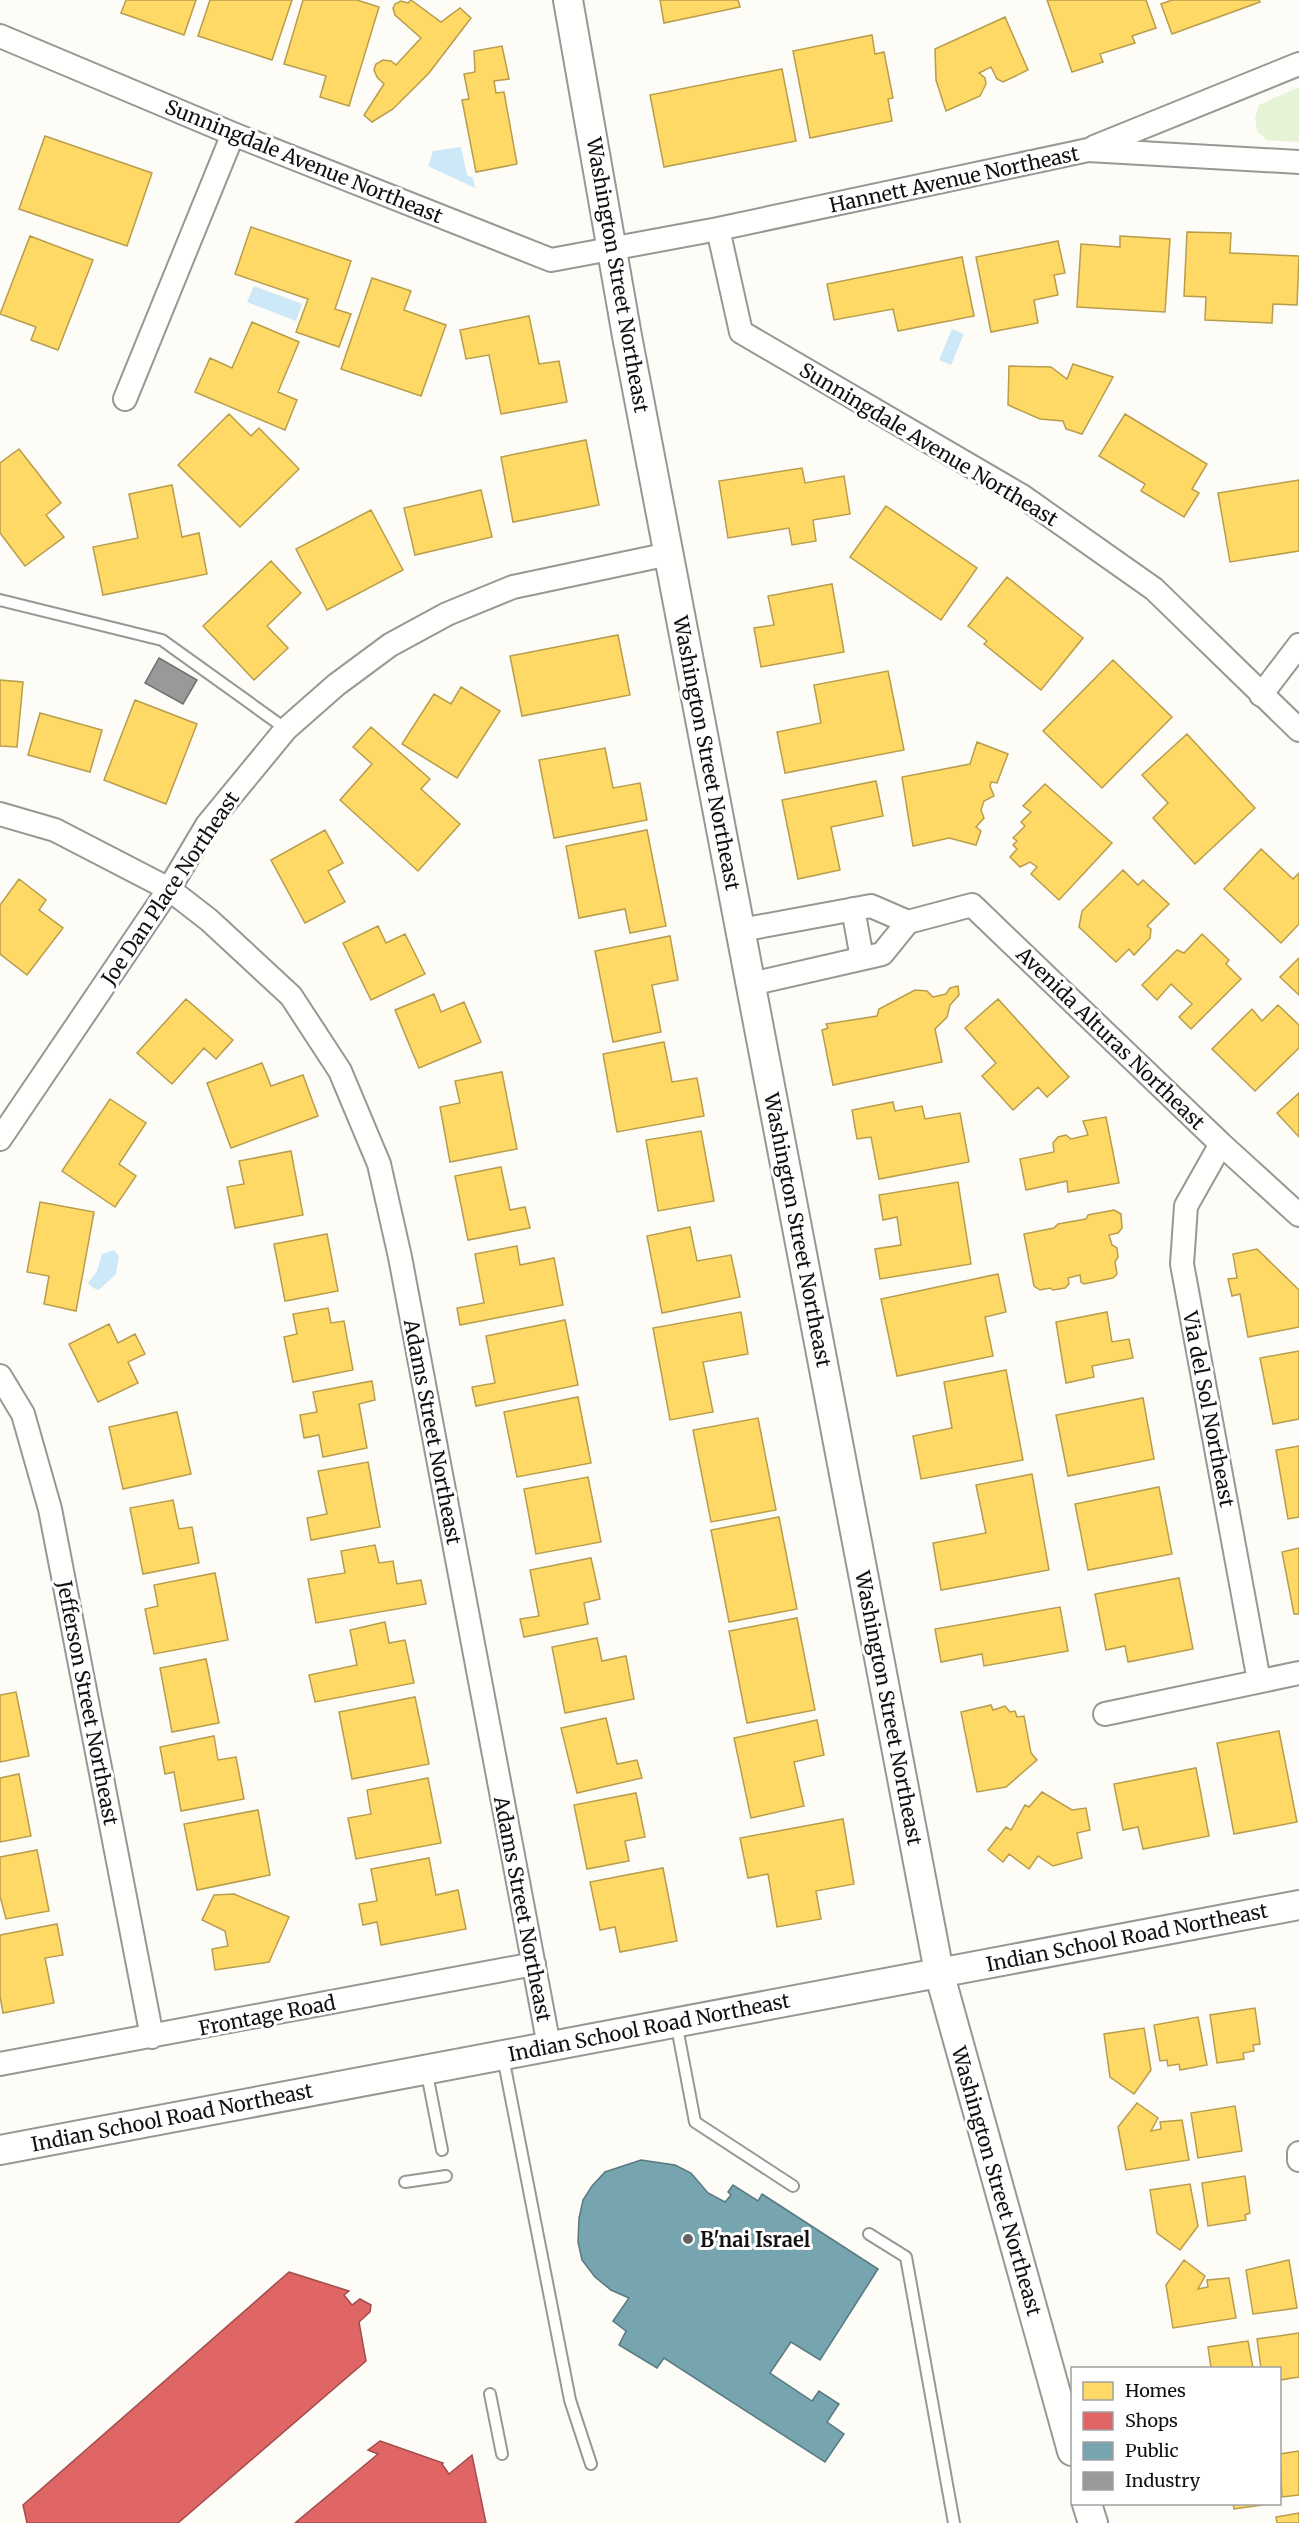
<svg xmlns="http://www.w3.org/2000/svg" width="1299" height="2523" font-family="Merriweather,serif">
<style>
.green{fill:#e7f3d7}
.water{fill:#cde8f7}
.homes{fill:#ffd966;stroke:#b89d4c;stroke-width:1.5}
.shops{fill:#e06666;stroke:#a24c4c;stroke-width:1.5}
.public{fill:#76a5af;stroke:#587980;stroke-width:1.5}
.industry{fill:#999;stroke:#707070;stroke-width:1.5}
.lines{fill:none;stroke-linecap:round;stroke-linejoin:round}
.service-casing{stroke:#979795;stroke-width:14}
.minor-casing{stroke:#979795;stroke-width:26}
.tertiary-casing{stroke:#979795;stroke-width:32}
.service{stroke:#fffffe;stroke-width:10}
.minor{stroke:#fffffe;stroke-width:22}
.tertiary{stroke:#fffffe;stroke-width:28}
.poi-dot{fill:#646362;stroke:#fff;stroke-width:2}
.labels{text-anchor:middle;dominant-baseline:central;stroke-width:6;stroke-linejoin:round;paint-order:stroke}
.street-label{font-size:20px;fill:#111;stroke:#fff}
.poi-label{font-size:20px;font-weight:bold;fill:#111;stroke:#fff;text-anchor:start}
</style>
<rect width="100%" height="100%" fill="#fdfcf7"/>
<path class="green" d="M1299,87V142L1267,140L1257,131L1255,118L1259,105Z"/>
<path class="water" d="M461,147L467,175L473,178L475,188L428,166L433,151Z
M254,286L302,304L296,321L247,302Z
M952,329L964,334L951,365L939,360Z
M114,1250L119,1256L116,1274L99,1290L93,1288L88,1283L97,1271L102,1254Z"/>
<path class="homes" d="M126,0H196L184,35L121,13Z
M210,0H292L272,60L198,36Z
M303,0H357L379,7L349,106L320,97L326,76L284,64Z
M411,0L441,22L460,8L471,18L429,73L393,109L372,122L364,115L384,84L377,77L374,70L376,64L383,60L391,61L396,65L421,38L395,15L393,8L395,4L401,1L408,3Z
M660,0H738L740,7L664,23Z
M1047,0H1146L1156,28L1132,36L1135,43L1100,54L1103,62L1072,72Z
M1172,0H1259L1260,2L1172,34L1161,4Z
M1005,17L1028,70L1003,82L997,79L991,67L979,73L985,78L986,84L980,96L946,111L936,80L935,49Z
M872,35L875,54L884,52L893,98L888,99L892,121L810,138L793,51Z
M502,46L509,79L494,81L496,93L504,92L517,164L476,172L462,100L469,99L464,74L475,72L474,51Z
M782,69L796,141L664,167L650,95Z
M45,136L152,173L127,246L19,209Z
M251,227L351,261L335,309L351,314L339,347L296,332L308,299L235,274Z
M1187,232L1231,233L1230,253L1299,256L1297,305L1273,304L1272,323L1205,320L1206,297L1184,296Z
M30,236L93,260L58,350L31,340L36,327L0,314Z
M1120,236L1170,239L1165,312L1077,307L1081,244L1120,247Z
M1058,241L1065,273L1054,275L1058,295L1034,300L1038,323L991,332L976,257Z
M962,257L974,316L898,331L893,309L834,320L827,284Z
M372,278L411,291L404,310L446,325L421,396L341,369Z
M529,316L539,364L559,361L567,402L501,414L489,355L466,359L460,330Z
M252,322L299,342L278,392L297,400L285,430L195,392L210,358L232,368Z
M1073,364L1113,377L1082,434L1066,429L1063,421L1040,419L1008,405L1009,366L1051,367L1067,379Z
M229,414L251,436L259,428L299,469L240,527L178,465Z
M1125,414L1207,464L1192,489L1199,493L1184,517L1141,491L1145,484L1099,456Z
M586,440L599,505L513,522L501,457Z
M19,449L61,503L46,515L64,537L25,566L0,533V463Z
M802,468L805,483L844,476L850,514L813,520L816,541L792,545L789,528L728,538L719,481Z
M1299,480V551L1230,562L1218,493Z
M172,485L182,537L199,533L207,574L103,595L93,547L138,538L129,494Z
M481,490L492,537L415,555L404,508Z
M886,506L977,568L941,620L850,557Z
M371,510L403,570L327,610L296,549Z
M271,561L301,593L267,626L288,648L254,680L203,626Z
M1007,577L1083,638L1041,690L984,644L987,641L968,626Z
M832,584L844,652L761,667L754,628L774,625L768,596Z
M618,635L630,695L522,716L510,656Z
M1113,660L1172,717L1102,788L1043,731Z
M888,671L904,750L785,773L777,732L821,723L814,685Z
M0,680L23,682L17,747L0,746Z
M461,687L500,711L457,778L402,744L434,694L451,704Z
M135,700L197,724L166,804L104,780Z
M40,713L102,730L90,772L28,755Z
M371,727L430,779L421,789L460,824L418,871L340,800L372,764L353,747Z
M1187,734L1255,808L1195,864L1153,818L1168,803L1142,775Z
M977,742L1008,754L997,783L991,782L990,786L994,796L984,801L981,810L984,818L976,827L981,831L976,845L949,838L913,846L902,777L970,764Z
M605,748L613,788L640,783L647,820L554,838L539,760Z
M876,781L883,816L831,827L840,870L798,879L782,800Z
M1045,784L1112,843L1059,900L1031,874L1037,867L1030,862L1020,867L1010,857L1017,849L1013,845L1017,841L1013,838L1025,826L1021,822L1031,812L1023,806Z
M325,830L343,863L328,871L345,902L305,923L271,860Z
M647,830L666,926L630,933L625,909L579,918L566,846Z
M1261,849L1293,879L1299,873V924L1281,943L1224,889Z
M1123,870L1138,885L1143,880L1169,904L1147,926L1151,929L1150,938L1134,955L1129,949L1116,962L1079,927L1082,911Z
M19,879L46,900L39,910L63,928L27,975L0,954V905Z
M378,926L386,943L405,934L425,974L371,1000L343,943Z
M1202,934L1229,960L1226,964L1241,979L1191,1029L1179,1017L1192,1004L1171,984L1157,1000L1142,985L1177,950L1184,953Z
M670,936L678,980L652,985L661,1032L613,1042L595,951Z
M1299,958V995L1280,977Z
M958,986L959,995L950,1005L947,1017L935,1029L942,1062L833,1085L822,1030L828,1028L826,1024L877,1016L879,1009L915,990L927,991L933,997L946,994L950,988Z
M434,994L441,1012L464,1002L481,1042L419,1068L395,1010Z
M186,999L233,1040L216,1059L204,1048L172,1084L137,1053Z
M998,999L1069,1077L1047,1097L1038,1087L1013,1110L982,1076L996,1063L965,1028Z
M1278,1005L1299,1025V1048L1255,1091L1212,1049L1252,1009L1262,1021Z
M664,1042L672,1082L697,1078L704,1116L617,1132L603,1054Z
M262,1063L271,1086L303,1075L318,1116L231,1148L207,1083Z
M502,1072L517,1149L450,1162L440,1107L460,1103L455,1081Z
M1299,1093V1137L1277,1113Z
M110,1099L146,1123L119,1164L136,1176L115,1207L62,1171Z
M893,1102L895,1111L922,1106L925,1119L960,1113L969,1162L879,1179L871,1137L857,1139L852,1110Z
M1106,1117L1119,1183L1068,1192L1067,1181L1026,1190L1020,1159L1054,1152L1053,1143L1058,1137L1066,1135L1071,1139L1088,1135L1083,1121Z
M701,1131L714,1201L658,1211L646,1140Z
M291,1151L303,1215L235,1228L227,1187L244,1184L239,1161Z
M501,1167L510,1210L525,1207L530,1228L468,1240L455,1176Z
M958,1182L971,1264L880,1279L875,1249L901,1245L897,1217L883,1220L879,1195Z
M40,1202L94,1212L76,1311L44,1304L49,1276L27,1272Z
M1114,1210L1121,1214L1122,1228L1118,1233L1109,1235L1112,1245L1117,1248L1118,1257L1115,1262L1117,1274L1113,1278L1084,1284L1081,1282L1080,1275L1068,1278L1069,1284L1065,1288L1053,1290L1050,1288L1040,1290L1034,1286L1024,1234L1054,1228L1058,1224L1086,1219L1088,1215Z
M690,1227L697,1261L731,1255L740,1297L662,1313L647,1236Z
M327,1234L338,1291L285,1301L274,1244Z
M517,1246L520,1265L554,1258L563,1305L460,1325L457,1308L484,1303L475,1254Z
M1257,1249L1299,1290V1327L1248,1337L1240,1294L1232,1296L1228,1279L1237,1278L1233,1254Z
M998,1274L1006,1312L985,1317L993,1356L897,1376L881,1299Z
M328,1308L331,1323L344,1321L353,1370L293,1382L284,1337L297,1334L293,1314Z
M741,1312L748,1354L703,1362L713,1412L670,1420L653,1328Z
M1107,1312L1112,1342L1129,1339L1133,1358L1092,1366L1094,1377L1066,1383L1056,1322Z
M565,1320L578,1385L476,1406L472,1387L495,1383L486,1336Z
M109,1324L118,1343L135,1334L145,1354L128,1362L138,1383L98,1402L69,1344Z
M1299,1351V1419L1273,1424L1260,1358Z
M1006,1370L1023,1460L921,1479L913,1436L952,1428L944,1382Z
M372,1381L375,1400L359,1404L367,1448L323,1457L319,1435L304,1438L300,1415L317,1412L313,1392Z
M578,1397L591,1463L517,1477L504,1412Z
M1143,1398L1154,1459L1068,1476L1056,1415Z
M177,1412L191,1474L123,1489L109,1427Z
M758,1418L776,1510L711,1522L693,1430Z
M1299,1446V1517L1288,1519L1276,1450Z
M368,1462L380,1527L311,1540L307,1518L327,1514L318,1471Z
M1032,1474L1049,1570L941,1590L933,1543L986,1533L976,1485Z
M588,1477L601,1542L536,1554L524,1489Z
M1159,1487L1172,1554L1088,1570L1075,1504Z
M173,1500L179,1529L192,1527L199,1563L143,1574L130,1508Z
M779,1517L797,1609L729,1622L711,1530Z
M375,1545L379,1563L393,1561L397,1584L421,1580L426,1604L316,1623L308,1579L345,1573L341,1551Z
M1299,1548V1614H1294L1282,1552Z
M591,1558L600,1599L584,1603L588,1624L524,1637L520,1619L539,1616L530,1570Z
M215,1573L228,1640L154,1654L145,1609L158,1606L154,1585Z
M1179,1578L1193,1649L1128,1662L1125,1646L1106,1650L1095,1594Z
M1060,1607L1068,1651L984,1666L982,1654L941,1662L935,1629Z
M797,1618L815,1710L747,1723L729,1631Z
M385,1622L389,1643L405,1640L414,1683L315,1702L309,1675L357,1665L350,1630Z
M597,1638L602,1661L626,1656L634,1699L565,1713L552,1647Z
M206,1659L219,1723L172,1732L160,1668Z
M16,1692L29,1756L0,1762V1695Z
M415,1697L429,1764L352,1779L339,1712Z
M991,1705L993,1710L1005,1706L1010,1712L1015,1711L1017,1717L1024,1716L1031,1753L1037,1760L1006,1787L977,1792L961,1712Z
M606,1718L617,1764L637,1760L642,1778L577,1793L561,1728Z
M817,1720L824,1755L794,1762L804,1806L751,1818L734,1738Z
M1279,1731L1297,1822L1234,1834L1217,1743Z
M214,1736L218,1760L236,1757L244,1799L181,1811L174,1772L165,1774L160,1747Z
M1196,1768L1209,1836L1143,1849L1138,1827L1123,1830L1114,1784Z
M19,1774L31,1836L0,1842V1778Z
M428,1778L441,1843L356,1859L348,1818L371,1814L367,1790Z
M1042,1792L1072,1810L1086,1808L1090,1830L1077,1833L1082,1858L1053,1866L1038,1856L1029,1869L1009,1854L1003,1862L988,1850L1006,1827L1011,1830L1025,1805L1029,1807Z
M636,1793L645,1837L625,1841L629,1861L587,1869L574,1805Z
M258,1810L270,1875L197,1890L184,1824Z
M843,1819L854,1884L816,1891L821,1919L777,1927L768,1874L748,1878L740,1838Z
M37,1850L49,1911L6,1919L0,1896V1857Z
M429,1858L436,1895L458,1890L466,1929L381,1945L377,1922L363,1925L359,1904L377,1901L371,1869Z
M663,1868L677,1941L620,1952L615,1927L600,1930L590,1882Z
M234,1894L289,1917L269,1962L215,1970L212,1949L228,1946L225,1931L202,1920L214,1895Z
M57,1924L63,1955L45,1958L54,2003L3,2013L0,1996V1935Z
M1255,2008L1260,2044L1253,2045L1254,2051L1243,2053L1244,2059L1217,2063L1210,2015Z
M1198,2017L1207,2065L1180,2070L1179,2064L1168,2066L1167,2060L1160,2061L1154,2025Z
M1144,2028L1151,2070L1134,2094L1110,2077L1104,2034Z
M1137,2103L1158,2118L1151,2131L1161,2129L1160,2122L1182,2120L1189,2160L1126,2170L1118,2127Z
M1235,2106L1242,2151L1198,2158L1191,2113Z
M1245,2176L1250,2213L1245,2215L1246,2220L1208,2226L1202,2183Z
M1190,2184L1198,2226L1180,2250L1157,2233L1150,2190Z
M1184,2260L1205,2276L1198,2289L1208,2287L1207,2280L1229,2278L1236,2318L1173,2328L1166,2285Z
M1289,2260L1297,2308L1253,2314L1246,2270Z
M1299,2333V2377L1280,2380V2368H1261L1257,2339Z
M1248,2341L1253,2368H1211L1208,2347Z
M1299,2451V2495L1282,2497L1280,2454Z
M1233,2504H1270L1234,2509Z
M1299,2513V2523H1277L1276,2517Z"/>
<path class="shops" d="M289,2272L349,2291L344,2295L352,2305L360,2299L371,2305L370,2312L359,2322L366,2361L178,2523H27L23,2505Z
M380,2441L443,2463L442,2464L449,2474L472,2455L486,2523H295L378,2454L368,2450Z"/>
<path class="public" d="M641,2160L675,2165L691,2173L708,2193L725,2202L731,2195L728,2192L733,2185L758,2201L762,2194L878,2269L820,2360L791,2342L770,2373L812,2401L819,2391L839,2404L827,2422L844,2434L825,2462L664,2358L657,2368L619,2345L626,2331L613,2321L629,2298L611,2290L595,2277L582,2260L578,2242L579,2218L583,2200L592,2186L605,2172Z"/>
<path class="industry" d="M159,658L197,680L183,704L145,683Z"/>
<g class="lines">
<defs>
<path id="service" d="M0,600L162,640L286,729
M676,2022L695,2122L793,2186
M503,2057L570,2400L591,2464
M426,2069L442,2150
M405,2182L446,2176
M869,2234L906,2257L954,2523
M490,2394L502,2454"/>
<path id="minor" d="M0,36L233,134L551,260L718,229L1088,150L1299,162
M1094,147L1299,64
M718,229L741,332L1022,496L1154,589L1299,730
M125,399L233,134
M1261,695L1299,645
M0,814L55,830L169,889L209,920L291,996L340,1071L379,1164L400,1257L549,2046
M853,909L862,958
M741,930L871,906L908,922
M751,984L882,954L908,922L972,905L1221,1144L1299,1215
M0,1139L169,889L207,825L286,729L336,685L390,645L447,614L513,587L669,554
M1221,1144L1186,1206L1182,1264L1259,1681
M0,1376L23,1414L50,1509L152,2037
M1105,1714L1299,1673
M0,2064L534,1964
M1299,2153V2160"/>
<path id="tertiary" d="M568,0L627,336L939,1972L1072,2451
M0,2150L1299,1905
M1087,2504L1093,2523"/>
</defs>
<use href="#service" class="service-casing"/>
<use href="#minor" class="minor-casing"/>
<use href="#tertiary" class="tertiary-casing"/>
<use href="#service" class="service"/>
<use href="#minor" class="minor"/>
<use href="#tertiary" class="tertiary"/>
</g>
<circle class="poi-dot" cx="688" cy="2239" r="6"/>
<g class="labels">
<g class="street-label">
<text transform="translate(304 161) rotate(22)">Sunningdale Avenue Northeast</text>
<text transform="translate(954 179) rotate(-12)">Hannett Avenue Northeast</text>
<text transform="translate(618 275) rotate(80)">Washington Street Northeast</text>
<text transform="translate(929 444) rotate(31)">Sunningdale Avenue Northeast</text>
<text transform="translate(707 753) rotate(79)">Washington Street Northeast</text>
<text transform="translate(170 888) rotate(-56)">Joe Dan Place Northeast</text>
<text transform="translate(1111 1038) rotate(44)">Avenida Alturas Northeast</text>
<text transform="translate(798 1230) rotate(79)">Washington Street Northeast</text>
<text transform="translate(1209 1409) rotate(79)">Via del Sol Northeast</text>
<text transform="translate(433 1432) rotate(79)">Adams Street Northeast</text>
<text transform="translate(88 1703) rotate(79)">Jefferson Street Northeast</text>
<text transform="translate(889 1708) rotate(79)">Washington Street Northeast</text>
<text transform="translate(523 1909) rotate(79)">Adams Street Northeast</text>
<text transform="translate(1127 1937) rotate(-11)">Indian School Road Northeast</text>
<text transform="translate(267 2015) rotate(-11)">Frontage Road</text>
<text transform="translate(649 2027) rotate(-11)">Indian School Road Northeast</text>
<text transform="translate(172 2117) rotate(-11)">Indian School Road Northeast</text>
<text transform="translate(997 2181) rotate(74)">Washington Street Northeast</text>
</g>
<g class="poi-label">
<text x="700" y="2239">B'nai Israel</text>
</g>
</g>
<rect x="1071" y="2367" width="210" height="138" fill="#ffffff" stroke="#a0a0a0" stroke-width="1.5"/>
<rect x="1083" y="2382" width="30" height="18" fill="#ffd966" stroke="#a0a0a0" stroke-width="1.5"/>
<text x="1125" y="2397" font-size="18" fill="#111111">Homes</text>
<rect x="1083" y="2412" width="30" height="18" fill="#e06666" stroke="#a0a0a0" stroke-width="1.5"/>
<text x="1125" y="2427" font-size="18" fill="#111111">Shops</text>
<rect x="1083" y="2442" width="30" height="18" fill="#76a5af" stroke="#a0a0a0" stroke-width="1.5"/>
<text x="1125" y="2457" font-size="18" fill="#111111">Public</text>
<rect x="1083" y="2472" width="30" height="18" fill="#999999" stroke="#a0a0a0" stroke-width="1.5"/>
<text x="1125" y="2487" font-size="18" fill="#111111">Industry</text>
</svg>
